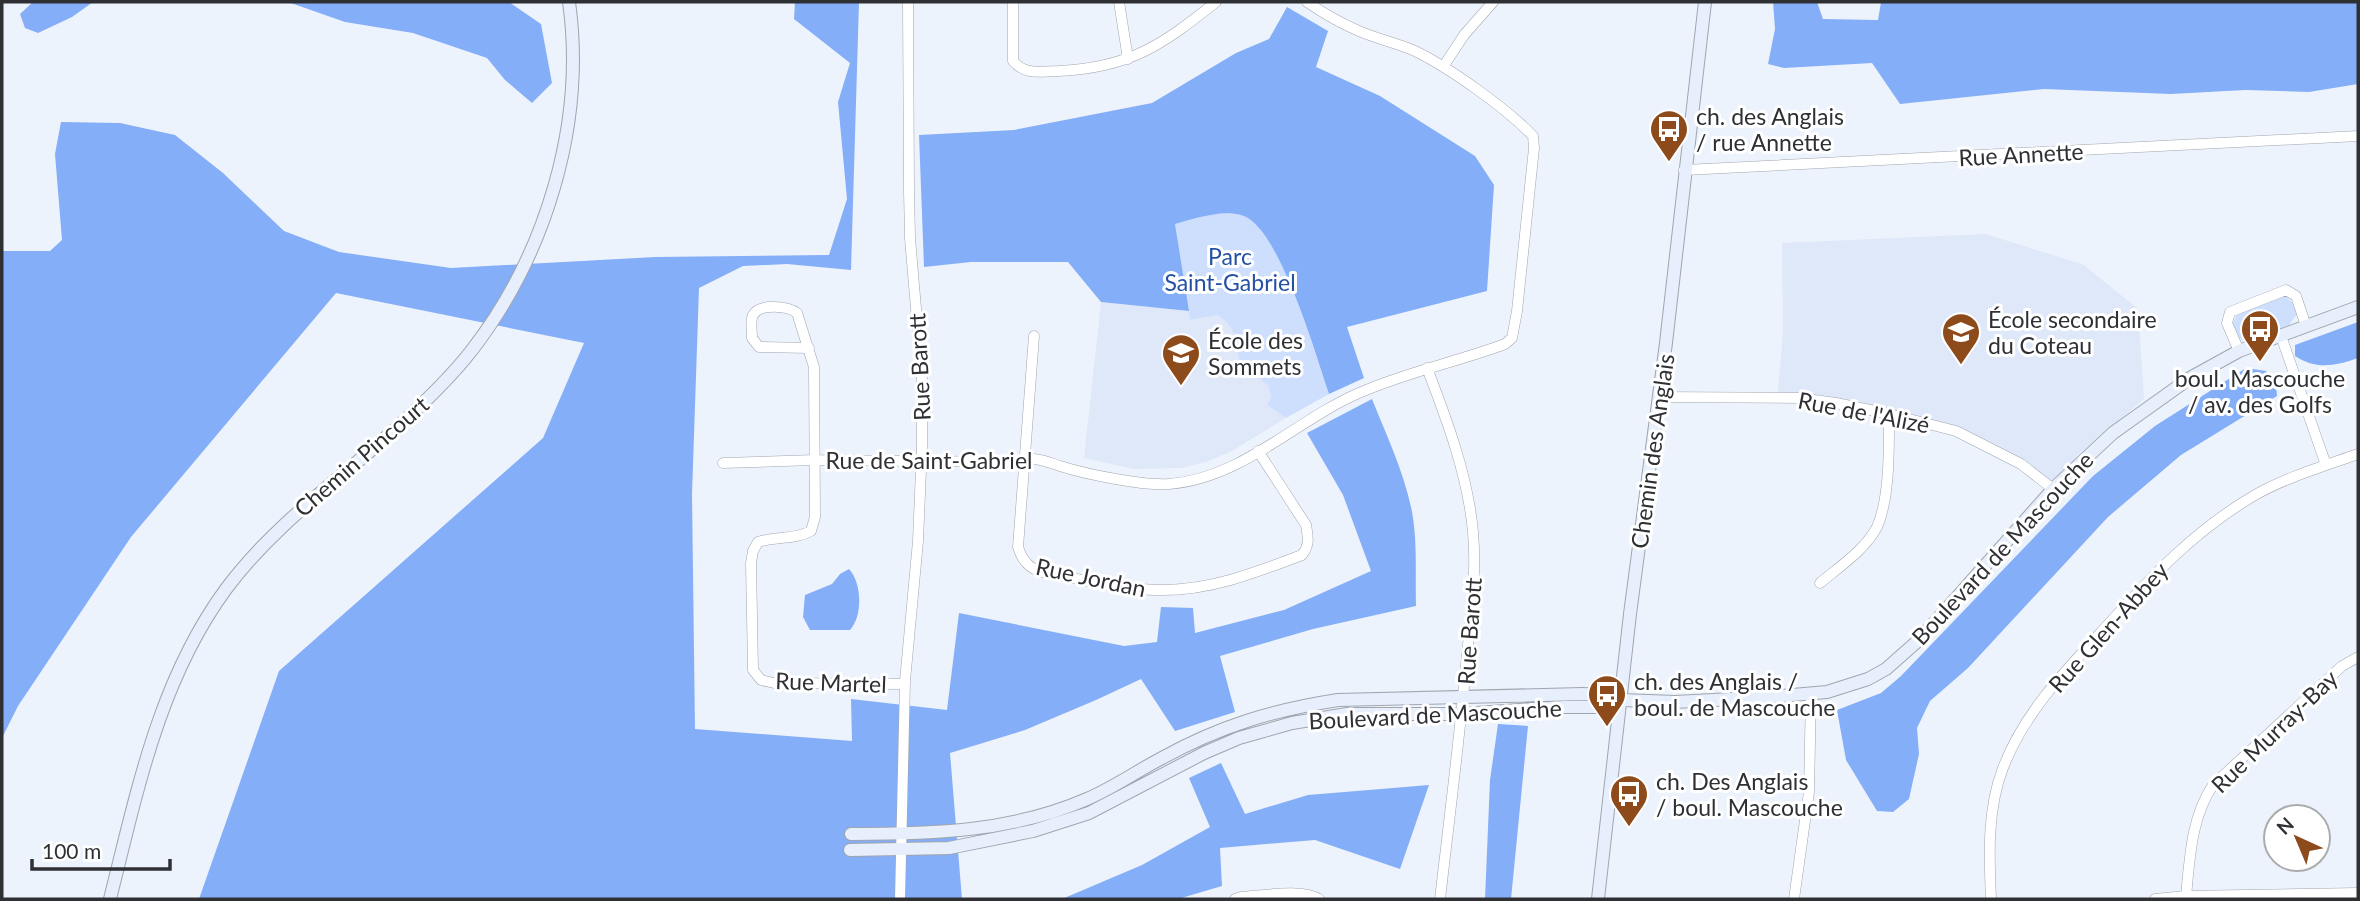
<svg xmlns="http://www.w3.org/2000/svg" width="2360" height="901" font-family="Lato,sans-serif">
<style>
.built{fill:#dfe8f9}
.green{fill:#cedffe}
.forest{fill:#85aef8}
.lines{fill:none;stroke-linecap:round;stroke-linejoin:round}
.street-casing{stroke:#a0a5ae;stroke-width:11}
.secondary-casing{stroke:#a0a5ae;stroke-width:14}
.street{stroke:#fff;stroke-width:10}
.secondary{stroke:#e7effc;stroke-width:12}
.labels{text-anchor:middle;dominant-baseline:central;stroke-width:6;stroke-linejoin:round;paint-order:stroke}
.poi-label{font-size:23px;fill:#2e3034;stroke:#fff;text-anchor:start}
.street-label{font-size:23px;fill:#2e3034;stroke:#fff}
.park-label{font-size:23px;fill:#2451a5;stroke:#fff}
</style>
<rect width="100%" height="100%" fill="#edf3fc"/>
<path class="built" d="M1986,234L2084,265L2138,309L2144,399L2077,456L2053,489L1956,431L1889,414L1777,400L1783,333L1782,243Z
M1101,302L1189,311L1190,320L1217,315L1228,322L1234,331L1241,365L1269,385L1271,397L1267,405L1286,418L1230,452L1206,462L1181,468L1134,469L1084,458Z"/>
<path class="green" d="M1212,214C1221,214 1237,212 1245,216C1281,232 1315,355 1329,394L1286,418L1267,405L1271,397L1268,385L1241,365C1234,342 1240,329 1217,315L1190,320L1175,224Z
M2285,296L2293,303L2297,314L2289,325L2248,340L2243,341L2238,337L2233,323L2238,312Z"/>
<path class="forest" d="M33,2H93L72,17L38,33L25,28L20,14Z
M288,2H509L541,24L552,83L532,103L505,80L487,58L413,33L345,22Z
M795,2H859L851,270L787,264L743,266L699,288L692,494L695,729L852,741L851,699L947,710L959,613L1124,646L1157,642L1161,607L1193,608L1195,633L1284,610L1371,571L1343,495L1307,433L1372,399C1386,434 1403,470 1411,507C1418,539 1415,573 1416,606L1313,629L1220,656L1235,712L1175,731L1141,679L1096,700L1025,730L950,753L962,899H199L279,671L543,438L584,343L336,293L131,537L18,706L2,738V251H50L62,240L55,154L61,122L120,123L175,135L223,173L284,231L339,252L451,268L655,257L829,255L847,199L838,102L850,63L794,19Z
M1773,2H1817L1823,19L1878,20L1881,2H2357L2358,84L2309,92L2245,90L2171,94L2044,89L1900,104L1872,63L1784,68L1768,64L1775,29Z
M1287,7L1328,31L1316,67L1380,96L1475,156L1494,185L1487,291L1347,327L1364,378L1329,394C1316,356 1280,230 1244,216C1225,208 1193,219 1175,224L1189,311L1101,302L1068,262H971L924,267L919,135L1014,130L1152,103L1236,53L1269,39Z
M2358,322V358C2335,366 2316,370 2295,356V345Z
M2246,368L2266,371L2276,383L2277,396L2181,455L2108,517L1968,668L1930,701L1917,728L1919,754L1909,799L1893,812L1877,811L1846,760L1837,710L1881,693L1901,676L2093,476L2155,426Z
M849,569C862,583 863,616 850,630H810L803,617L805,595L832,584L840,574Z
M1498,724L1528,726L1511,899H1485L1490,780Z
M1221,763L1245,814L1308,795L1429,785L1400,869L1315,840L1220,848L1222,886L1178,899H1062L1142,865L1210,827L1189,778Z"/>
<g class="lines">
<defs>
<path id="street" d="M1013,2V61C1026,76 1040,71 1058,71C1130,68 1162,45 1216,2
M1119,2L1128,59
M1443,67L1464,35L1493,2
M1684,170L2358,136
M1034,336L1018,547C1026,575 1048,573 1073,578C1103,584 1132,590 1163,590C1212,590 1257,572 1302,555C1310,545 1308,537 1306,525L1258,451
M2281,336L2326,465
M809,348L759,347L752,338C752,331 750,321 753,315C760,303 788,306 797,313L814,367L815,517L811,531C794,540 776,536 758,542L753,551L751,563L753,670L761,680L774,683L905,684
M2239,351L2227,323L2230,312L2286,290L2296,296L2306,326
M1427,368C1447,420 1468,476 1473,532C1477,576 1470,621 1466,665C1459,743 1449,821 1440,899
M1658,397L1799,398L1836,403L1889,414L1956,431L2021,464L2053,489
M723,463L815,460L1025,462L1034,459C1044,460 1051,463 1060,466C1085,474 1143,486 1169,484C1241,479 1296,420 1359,393C1406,372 1457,362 1505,344L1512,338L1517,311L1534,148L1533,136C1506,108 1450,68 1415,51C1397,43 1377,39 1359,31C1340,23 1323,13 1307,2
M1820,583C1839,567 1865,550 1877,527C1890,498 1889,446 1889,414
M2186,896C2190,857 2191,818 2213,785L2342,666L2358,657
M900,899L905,681L918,541L922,445V379L910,238L909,191L908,2
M1235,899L1241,897C1261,896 1302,888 1319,899
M1794,899L1809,792L1811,693
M1991,899C1989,856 1987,809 2003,768C2024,713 2065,671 2105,628C2151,577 2195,530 2255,495C2287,477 2324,466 2358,454
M2155,899L2186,896L2358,893"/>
<path id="secondary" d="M851,834C931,834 1012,832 1087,799C1113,788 1137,771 1162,758C1220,726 1273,710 1338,700L1582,694L1609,695L1622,700L1675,702L1769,697L1827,692L1868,679L1886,669L1920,639L2053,489L2113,433L2190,378L2239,351L2358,307
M850,850L949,848L1033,831L1089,813L1204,753L1239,738L1292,723L1347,714H1462L1564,707H1608L1622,700
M110,899C137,792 159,680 226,589C275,523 342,478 402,423C427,400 451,377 472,350C546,254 586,123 569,2
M1598,899L1630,614L1666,343L1705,2"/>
</defs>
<use href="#street" class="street-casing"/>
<use href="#secondary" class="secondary-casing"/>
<use href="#street" class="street"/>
<use href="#secondary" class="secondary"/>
</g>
<defs>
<symbol id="bus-pin" viewBox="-11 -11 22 30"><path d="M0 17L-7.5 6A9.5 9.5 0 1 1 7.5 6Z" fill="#8d4a1b" stroke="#fff"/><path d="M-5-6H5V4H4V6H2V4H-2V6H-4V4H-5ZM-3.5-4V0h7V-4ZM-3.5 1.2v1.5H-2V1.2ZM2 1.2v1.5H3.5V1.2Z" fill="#fff"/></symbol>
<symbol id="school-pin" viewBox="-11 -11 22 30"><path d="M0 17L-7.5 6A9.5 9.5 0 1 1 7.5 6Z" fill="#8d4a1b" stroke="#fff"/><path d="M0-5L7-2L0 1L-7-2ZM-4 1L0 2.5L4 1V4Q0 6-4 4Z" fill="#fff"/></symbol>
</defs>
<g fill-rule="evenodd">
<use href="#bus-pin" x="1647" y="107" width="44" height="60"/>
<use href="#bus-pin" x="2238" y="307" width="44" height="60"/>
<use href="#school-pin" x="1939" y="310" width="44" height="60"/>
<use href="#school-pin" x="1159" y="331" width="44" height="60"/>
<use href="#bus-pin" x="1585" y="672" width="44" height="60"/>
<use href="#bus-pin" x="1607" y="772" width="44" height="60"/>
</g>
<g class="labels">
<g class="poi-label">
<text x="1696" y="116">ch. des Anglais<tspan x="1696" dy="26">/ rue Annette</tspan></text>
<text x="1988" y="319">École secondaire<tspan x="1988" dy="26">du Coteau</tspan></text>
<text x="1208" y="340">École des<tspan x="1208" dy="26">Sommets</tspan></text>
<text x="2260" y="378" text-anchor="middle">boul. Mascouche<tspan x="2260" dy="26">/ av. des Golfs</tspan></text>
<text x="1634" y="681">ch. des Anglais /<tspan x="1634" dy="26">boul. de Mascouche</tspan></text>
<text x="1656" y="781">ch. Des Anglais<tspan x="1656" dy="26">/ boul. Mascouche</tspan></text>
</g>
<g class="street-label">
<text transform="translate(2021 154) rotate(-3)">Rue Annette</text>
<text transform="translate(919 367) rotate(-93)">Rue Barott</text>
<text transform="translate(1864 412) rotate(11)">Rue de l'Alizé</text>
<text transform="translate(1652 451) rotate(-82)">Chemin des Anglais</text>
<text transform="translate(361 456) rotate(-41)">Chemin Pincourt</text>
<text x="929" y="460">Rue de Saint-Gabriel</text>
<text transform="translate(2002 548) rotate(-47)">Boulevard de Mascouche</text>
<text transform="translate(1091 577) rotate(12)">Rue Jordan</text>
<text transform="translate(2108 627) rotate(-48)">Rue Glen-Abbey</text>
<text transform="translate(1469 631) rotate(-86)">Rue Barott</text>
<text transform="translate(831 682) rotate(2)">Rue Martel</text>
<text transform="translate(1435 714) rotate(-3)">Boulevard de Mascouche</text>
<text transform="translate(2274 731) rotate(-44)">Rue Murray-Bay</text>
</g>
<g class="park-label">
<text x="1230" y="256">Parc<tspan x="1230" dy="26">Saint-Gabriel</tspan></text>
</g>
</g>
<rect width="2360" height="901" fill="none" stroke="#2e3034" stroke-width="7"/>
<g transform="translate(2297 838) rotate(316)"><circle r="33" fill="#ffffff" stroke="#abacae" stroke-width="2"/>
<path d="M0-5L12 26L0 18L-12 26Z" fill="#8d4a1b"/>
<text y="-10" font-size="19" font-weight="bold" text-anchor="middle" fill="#2e3034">N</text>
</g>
<path d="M32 859v10h138v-10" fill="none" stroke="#2e3034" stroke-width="3.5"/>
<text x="42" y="859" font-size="21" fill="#2e3034" stroke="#ffffff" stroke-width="5" paint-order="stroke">100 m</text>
</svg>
